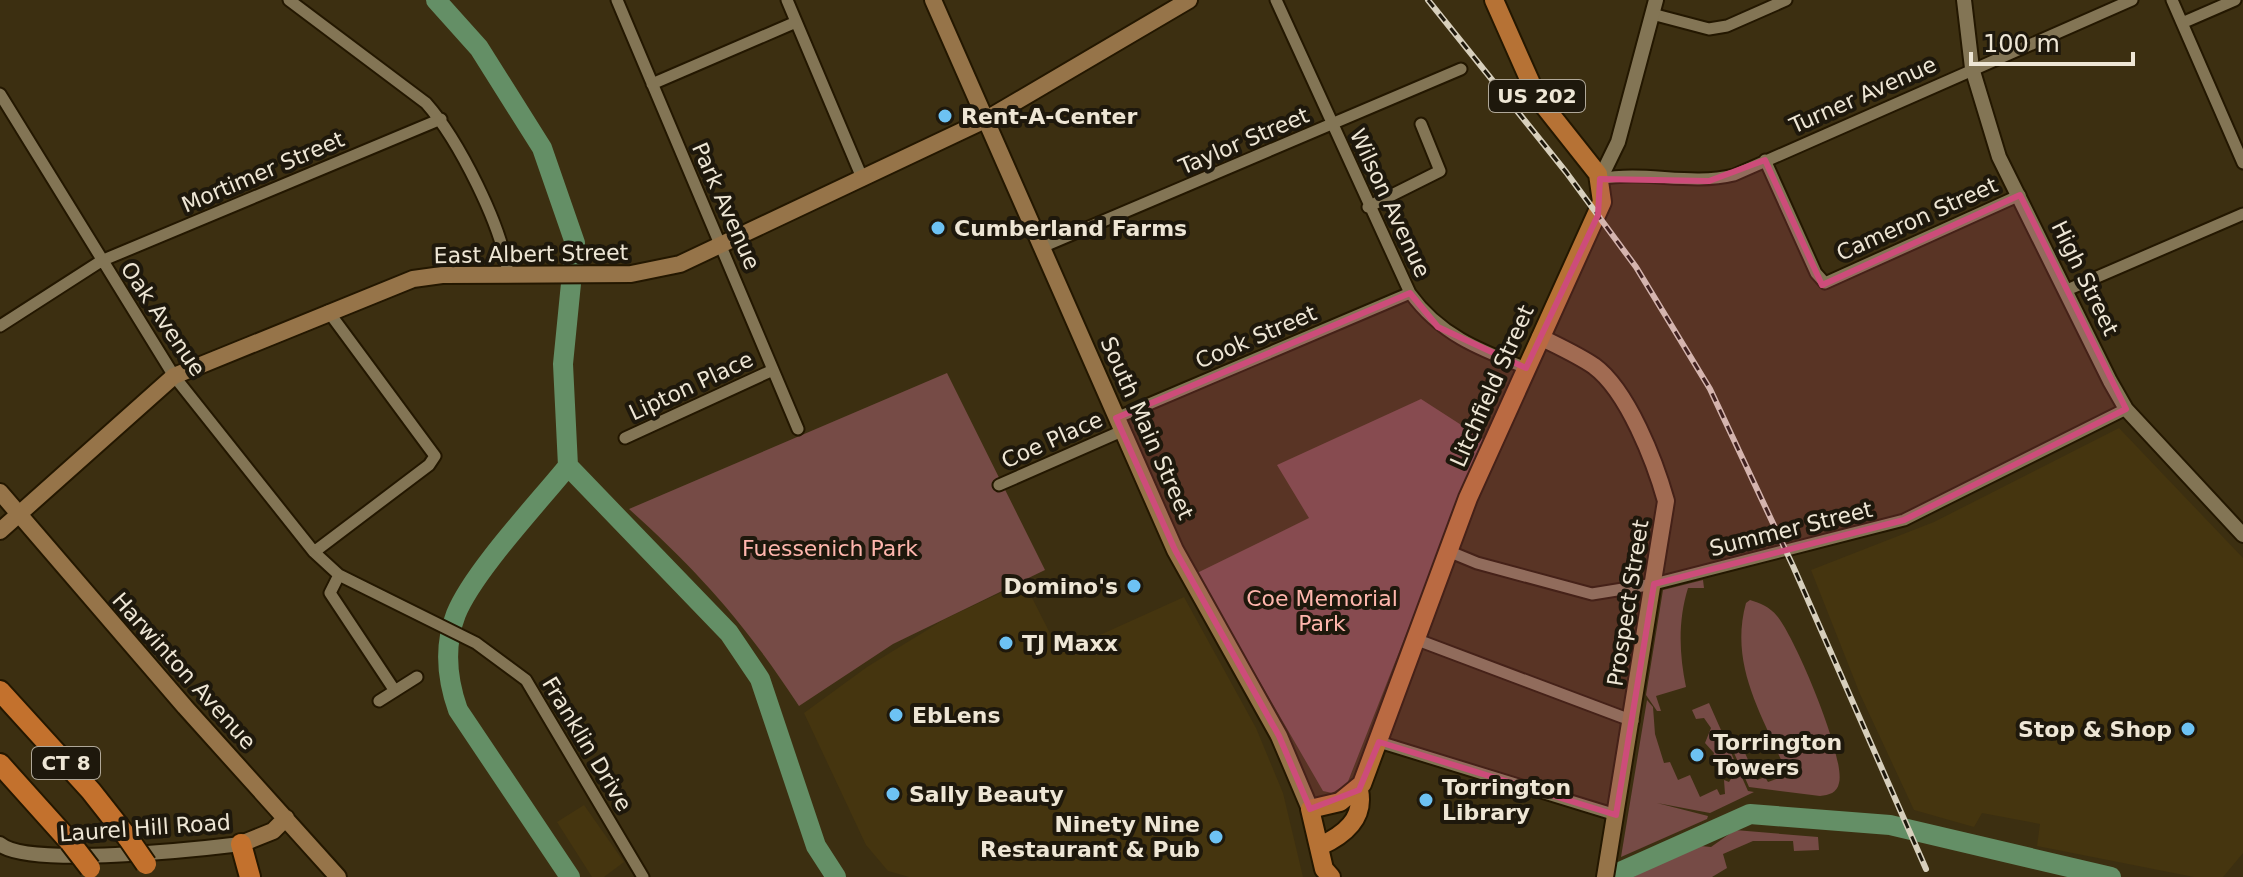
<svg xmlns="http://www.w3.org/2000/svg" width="2243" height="877" font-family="'DejaVu Sans',sans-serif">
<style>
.built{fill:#45350f}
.green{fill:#764b46}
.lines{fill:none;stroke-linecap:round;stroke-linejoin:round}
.river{stroke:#648f66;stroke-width:20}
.minor-casing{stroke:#231700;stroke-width:15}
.tertiary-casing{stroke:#231700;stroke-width:18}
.secondary-casing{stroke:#231700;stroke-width:20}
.trunk-casing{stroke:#231700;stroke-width:22}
.motorway-casing{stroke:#231700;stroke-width:24}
.minor{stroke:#837555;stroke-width:11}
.tertiary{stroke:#837555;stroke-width:14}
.secondary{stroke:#967449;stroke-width:16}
.trunk{stroke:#b67235;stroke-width:18}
.motorway{stroke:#c3712d;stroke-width:20}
.rail-casing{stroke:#d7cfbc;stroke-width:6}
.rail{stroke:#1e180c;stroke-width:3;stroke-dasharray:9;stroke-linecap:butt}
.motorway-bridge-casing{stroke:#231700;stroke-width:24;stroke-linecap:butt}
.motorway-bridge{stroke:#c3712d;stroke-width:20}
.marked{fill:#cd4c7a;fill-opacity:0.2;stroke:#cd4c7a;stroke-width:6;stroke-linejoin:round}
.poi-dot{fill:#6dc2f3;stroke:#1e180c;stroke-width:3}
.labels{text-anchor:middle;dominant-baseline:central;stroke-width:8;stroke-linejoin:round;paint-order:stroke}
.shield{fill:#1e180c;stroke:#b0a899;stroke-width:2}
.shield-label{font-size:20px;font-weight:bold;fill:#eee6d5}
.street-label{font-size:22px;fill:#eee6d5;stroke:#1e180c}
.poi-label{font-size:22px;font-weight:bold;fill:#eee6d5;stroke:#1e180c;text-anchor:start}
.park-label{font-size:22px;fill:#ffb6ad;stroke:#1e180c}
</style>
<rect width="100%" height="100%" fill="#3c2f11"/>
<path class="built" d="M2119,428L2243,558V853L2223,877H2194L2037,846L2040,824L1982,813L1974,827L1914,810L1860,694L1811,570L1934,522Z
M1024,582L1060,653L1184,597L1256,728L1283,793L1303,877H909L888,871L866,845L804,713L867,667L945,619Z
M584,805L624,862L604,877H592L557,822Z"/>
<path class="green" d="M947,373L1045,570L893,644L799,706C746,625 700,573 629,509Z
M1421,399L1483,439L1347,784L1332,793L1323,791L1197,573L1309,518L1277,465Z
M1703,580L1704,588H1688C1678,620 1679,654 1686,687L1656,696L1661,711H1657L1646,695L1663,590Z
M1750,600C1760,603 1770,607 1777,616C1795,637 1846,758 1839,783C1837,793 1829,795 1820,796L1749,787L1731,746L1745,753L1757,780L1765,777L1768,782L1779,778L1777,773L1785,769C1762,714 1729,665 1746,603Z
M1647,700L1653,707L1655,734L1664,763L1670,762L1678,780L1690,775L1700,797L1717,789L1720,795L1725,794L1724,780L1729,782L1732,777L1725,773L1720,775L1724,767L1721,762L1712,760L1714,753L1705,743L1711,728L1704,718L1696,719L1692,710L1709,703L1748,791L1754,792L1710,813L1657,803L1708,816L1707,819L1621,857Z
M1735,830L1818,837L1819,850L1794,851L1793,841H1753L1723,854L1727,868L1712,877H1633L1690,845L1711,847Z"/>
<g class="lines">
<path class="river" d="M436,0L479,48L542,148L575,243L563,364L568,466
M568,466L729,633L760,679L816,846L836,877
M568,466C538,503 473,572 456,614C444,645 447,679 458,710L570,877
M1609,877L1750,814L1890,825L2111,877"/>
<defs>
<path id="minor" d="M289,0L426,103C458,139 503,227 508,275
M617,0L798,429
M787,0L863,180
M1276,0L1410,293C1440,335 1480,350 1526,368
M2172,0L2243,163
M1652,14L1709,29L1727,26L1786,0
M2182,23L2235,0
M652,84L796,22
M0,94L174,376L314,552L339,575L476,643L526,680L643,877
M1765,160L1816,273L1825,283L2020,195
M1600,179C1645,170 1689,186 1734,175L2132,0
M1368,207L1440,171L1421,124
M1042,247L1461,69
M2067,290L2243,214
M0,326L101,261L441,119
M1116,418L1410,293
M625,438L773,370
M999,485L1122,431
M1448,551L1477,563L1592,594L1654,584L1904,520L2126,409
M314,552L429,465L435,456L328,311
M339,575L330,593L395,691
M1415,639L1633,721
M379,701L417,677
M1379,742L1616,815"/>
<path id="tertiary" d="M1964,0L1972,68L1999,157L2110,381L2126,409L2243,535
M1600,179L1618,142L1656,0
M0,844C28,868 200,849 241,844"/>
<path id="secondary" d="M933,0L1175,550L1279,736L1310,809
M1540,337C1558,346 1578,355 1594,366C1628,391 1655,462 1666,501L1605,877
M0,492L185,707L338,877
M0,531L174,376L413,279L442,275L631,274L680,264L985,120L1189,0
M241,844L273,831L286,818"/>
<path id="trunk" d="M1320,846C1344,835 1365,819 1359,790
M1331,877L1324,869L1310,809L1340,802L1362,784L1468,498L1602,202L1598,174L1537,97L1494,0"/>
<path id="motorway" d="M0,691L91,791L128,838
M0,764L70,842
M241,844L250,877"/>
</defs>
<use href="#minor" class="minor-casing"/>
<use href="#tertiary" class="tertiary-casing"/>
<use href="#secondary" class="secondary-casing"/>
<use href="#trunk" class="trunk-casing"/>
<use href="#motorway" class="motorway-casing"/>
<use href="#minor" class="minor"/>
<use href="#tertiary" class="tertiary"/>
<use href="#secondary" class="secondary"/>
<use href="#trunk" class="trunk"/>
<use href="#motorway" class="motorway"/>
<defs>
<path id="rail" d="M1428,0L1566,172L1636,267L1710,389L1793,566L1926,869"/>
</defs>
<use href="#rail" class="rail-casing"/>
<use href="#rail" class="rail"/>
<defs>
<path id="motorway-bridge" d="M128,838L146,864
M70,842L90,868"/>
</defs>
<use href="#motorway-bridge" class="motorway-bridge-casing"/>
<use href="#motorway-bridge" class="motorway-bridge"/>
</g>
<path class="marked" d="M1765,160L1822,285L2020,195L2126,409L1904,520L1654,584L1616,815L1379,742L1359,790L1310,809L1279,736L1175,550L1116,418L1410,293L1438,327L1526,368L1598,215L1600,179L1709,181Z"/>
<g class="poi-dot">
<circle cx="945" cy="116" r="8"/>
<circle cx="938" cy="228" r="8"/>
<circle cx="1134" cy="586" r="8"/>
<circle cx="1006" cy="643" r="8"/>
<circle cx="896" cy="715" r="8"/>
<circle cx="2188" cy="729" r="8"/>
<circle cx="1697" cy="755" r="8"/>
<circle cx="893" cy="794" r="8"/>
<circle cx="1426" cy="800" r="8"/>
<circle cx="1216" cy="837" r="8"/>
</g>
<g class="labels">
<g class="shield">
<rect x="1489" y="80" width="96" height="32" rx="6"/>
<rect x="32" y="747" width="68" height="32" rx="6"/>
</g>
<g class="shield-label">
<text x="1537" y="96">US 202</text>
<text x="66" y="763">CT 8</text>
</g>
<g class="street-label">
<text transform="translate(1863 95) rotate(-24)">Turner Avenue</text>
<text transform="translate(1244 141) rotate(-23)">Taylor Street</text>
<text transform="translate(263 172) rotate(-23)">Mortimer Street</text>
<text transform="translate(1390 203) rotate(65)">Wilson Avenue</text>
<text transform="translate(726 206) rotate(66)">Park Avenue</text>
<text transform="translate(1917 219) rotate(-24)">Cameron Street</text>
<text transform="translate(531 254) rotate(-1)">East Albert Street</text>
<text transform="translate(2085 278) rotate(64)">High Street</text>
<text transform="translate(163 319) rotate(56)">Oak Avenue</text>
<text transform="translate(1256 337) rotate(-23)">Cook Street</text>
<text transform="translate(691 386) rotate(-25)">Lipton Place</text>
<text transform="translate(1492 386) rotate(-66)">Litchfield Street</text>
<text transform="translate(1147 428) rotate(66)">South Main Street</text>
<text transform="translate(1052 440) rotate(-24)">Coe Place</text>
<text transform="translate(1791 529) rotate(-14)">Summer Street</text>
<text transform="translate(1628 603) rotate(-81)">Prospect Street</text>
<text transform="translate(184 671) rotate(48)">Harwinton Avenue</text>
<text transform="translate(587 744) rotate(59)">Franklin Drive</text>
<text transform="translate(145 828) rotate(-4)">Laurel Hill Road</text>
</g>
<g class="poi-label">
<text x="961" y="116">Rent-A-Center</text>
<text x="954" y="228">Cumberland Farms</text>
<text x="1118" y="586" text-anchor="end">Domino's</text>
<text x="1022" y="643">TJ Maxx</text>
<text x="912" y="715">EbLens</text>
<text x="2172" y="729" text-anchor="end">Stop &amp; Shop</text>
<text x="1713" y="742">Torrington<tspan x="1713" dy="25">Towers</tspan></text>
<text x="1442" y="787">Torrington<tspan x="1442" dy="25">Library</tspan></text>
<text x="909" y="794">Sally Beauty</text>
<text x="1200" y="824" text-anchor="end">Ninety Nine<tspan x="1200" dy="25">Restaurant &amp; Pub</tspan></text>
</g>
<g class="park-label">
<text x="830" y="548">Fuessenich Park</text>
<text x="1322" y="598">Coe Memorial<tspan x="1322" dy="25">Park</tspan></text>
</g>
</g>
<path d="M1971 52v12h162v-12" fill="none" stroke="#eee6d5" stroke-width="4"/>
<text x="1983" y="52" font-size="24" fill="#eee6d5" stroke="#1e180c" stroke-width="6" paint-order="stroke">100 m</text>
</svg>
